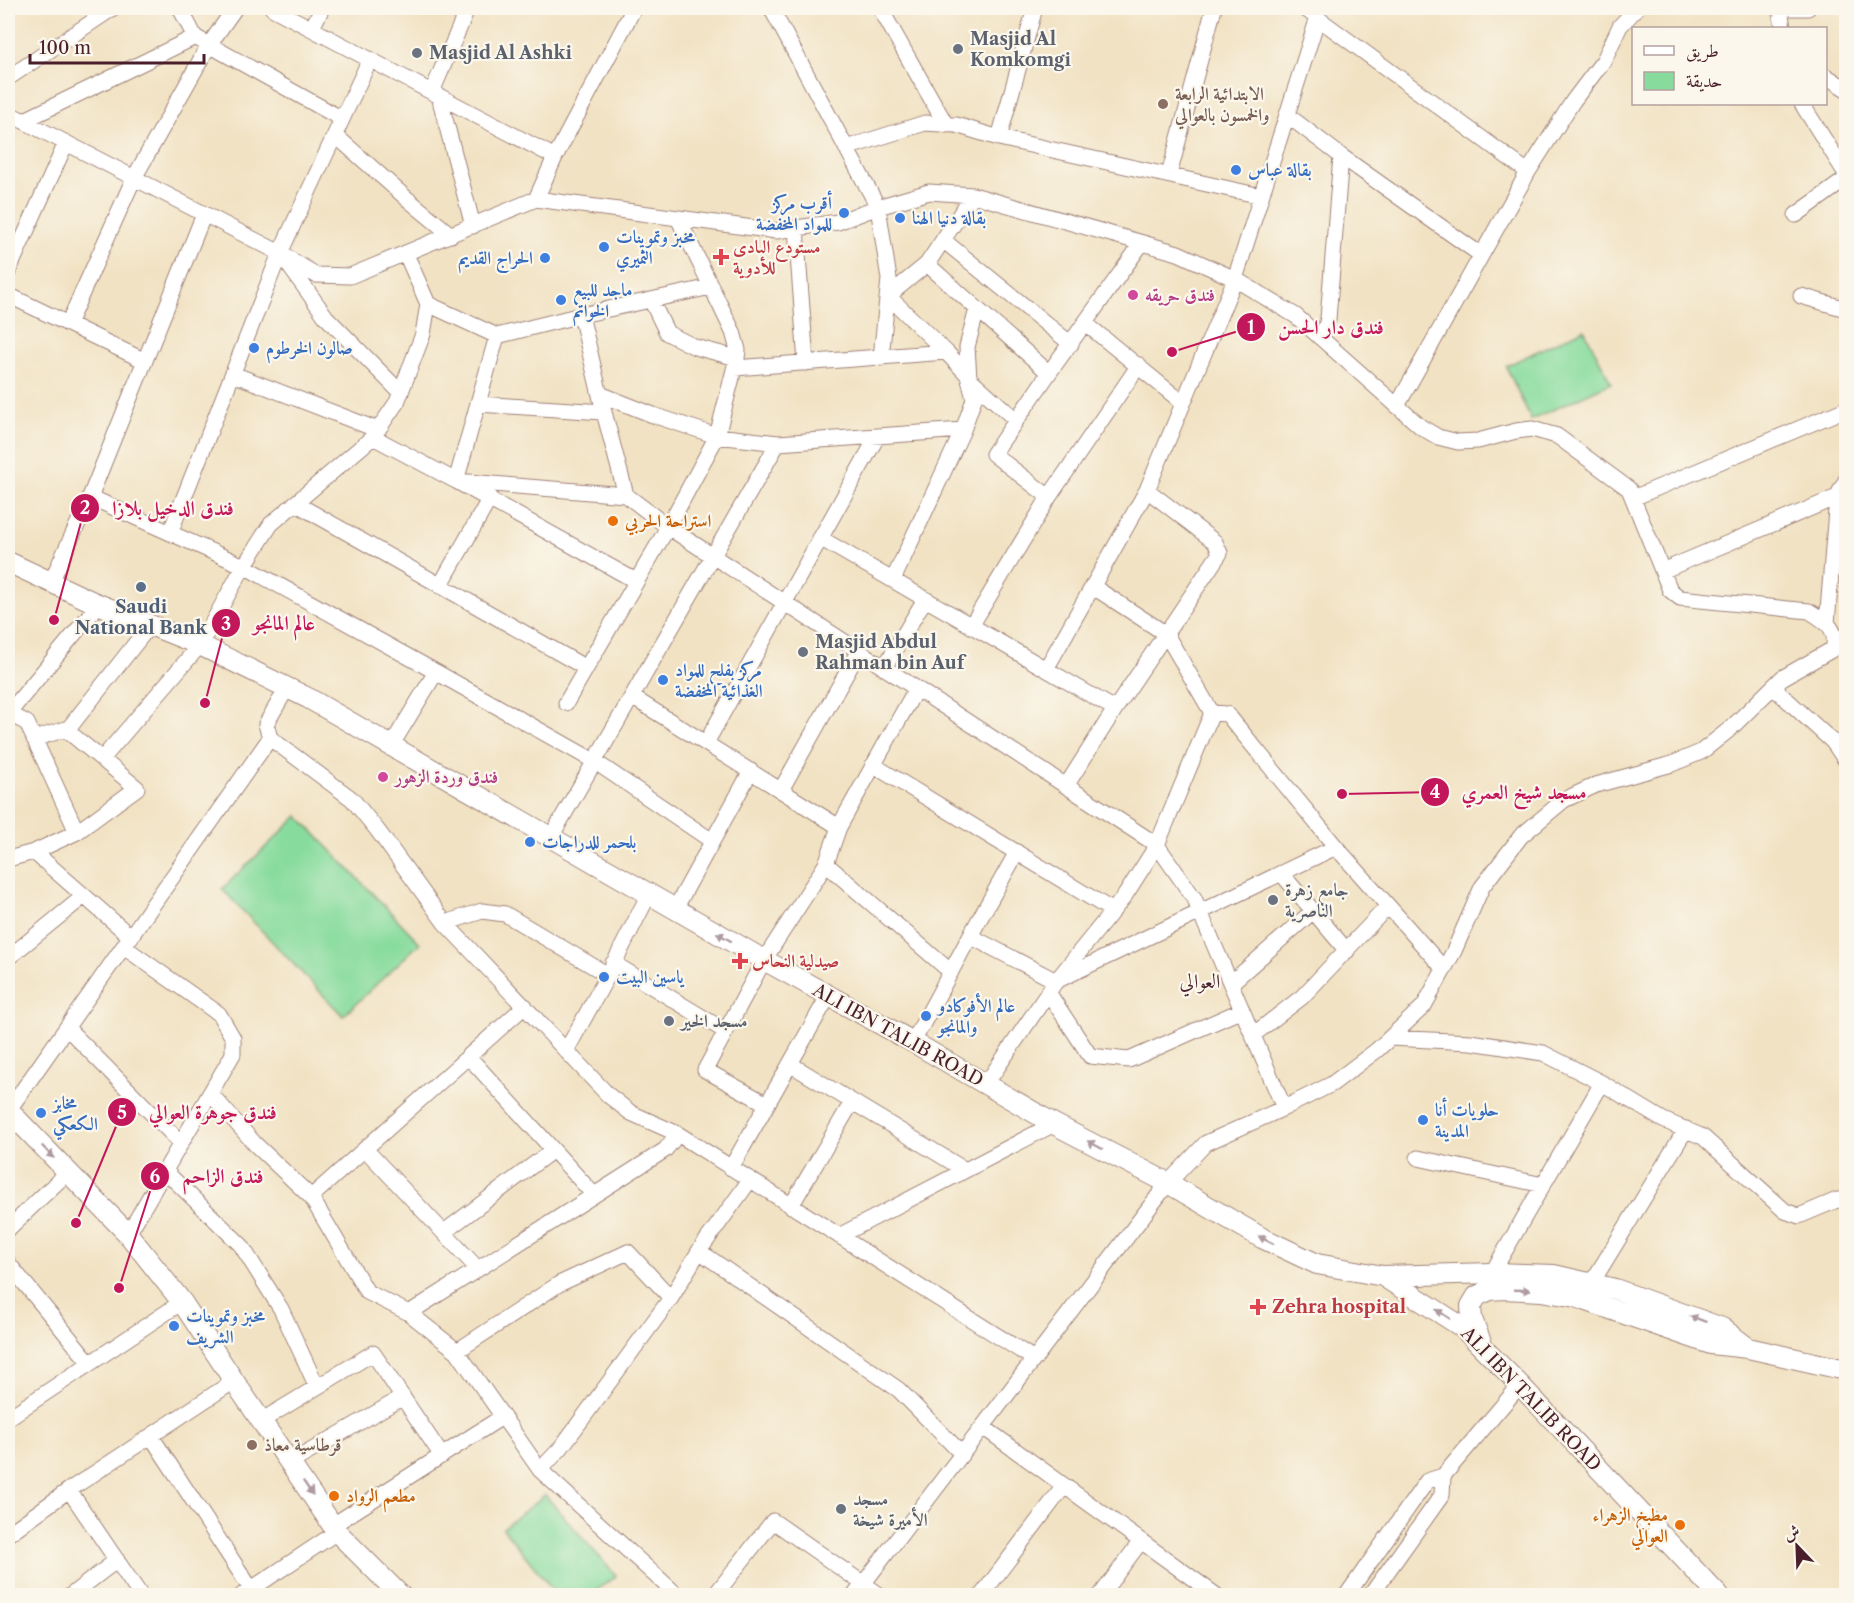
<svg xmlns="http://www.w3.org/2000/svg" width="1854" height="1603" font-family="'Libre Caslon Text',Amiri,serif">
<style>
.green{fill:#87db9d;stroke:#687d64;stroke-width:1.5}
.lines{fill:none;stroke-linecap:round;stroke-linejoin:round}
.minor-casing{stroke:#9e8077;stroke-width:17}
.major-casing{stroke:#9e8077;stroke-width:22}
.minor{stroke:#fff;stroke-width:15}
.major{stroke:#fff;stroke-width:20}
.oneway{fill:#ae9aa0}
.worship-dot{fill:#6b7280;stroke:#fbf7ec;stroke-width:2}
.education-dot{fill:#8d6e63;stroke:#fbf7ec;stroke-width:2}
.shop-dot{fill:#3f7fe0;stroke:#fbf7ec;stroke-width:2}
.health-dot{fill:#e0444e;stroke:#fbf7ec;stroke-width:2}
.hotel-dot{fill:#d1479c;stroke:#fbf7ec;stroke-width:2}
.food-dot{fill:#e8710a;stroke:#fbf7ec;stroke-width:2}
.service-dot{fill:#5c6f8a;stroke:#fbf7ec;stroke-width:2}
.labels{text-anchor:middle;dominant-baseline:central;stroke-width:4.5;stroke-linejoin:round;paint-order:stroke}
.worship-label{font-size:18px;font-weight:bold;fill:#5b616d;stroke:#fbf7ec;text-anchor:start}
.education-label{font-size:18px;font-weight:bold;fill:#785e54;stroke:#fbf7ec;text-anchor:start}
.shop-label{font-size:18px;font-weight:bold;fill:#366cbe;stroke:#fbf7ec;text-anchor:start}
.health-label{font-size:18px;font-weight:bold;fill:#be3a42;stroke:#fbf7ec;text-anchor:start}
.hotel-label{font-size:18px;font-weight:bold;fill:#b23c85;stroke:#fbf7ec;text-anchor:start}
.food-label{font-size:18px;font-weight:bold;fill:#c56008;stroke:#fbf7ec;text-anchor:start}
.service-label{font-size:18px;font-weight:bold;fill:#4e5e75;stroke:#fbf7ec}
.street-label{font-size:18px;fill:#4a1f2b;stroke:#fbf7ec}
.neighbourhood-label{font-size:20px;fill:#4a1f2b;stroke:#fbf7ec}
.leader{fill:none;stroke:#c2185b;stroke-width:2}
.callout-dot{fill:#c2185b;stroke:#fbf7ec;stroke-width:2}
.mark-label{font-size:18px;text-anchor:middle;font-weight:bold;fill:#fff}
.callout-label{font-size:20px;text-anchor:middle;font-weight:bold;fill:#c2185b;stroke:#fbf7ec;stroke-width:4.5;stroke-linejoin:round;paint-order:stroke}
</style>
<rect width="100%" height="100%" fill="#fbf7ec"/>
<filter id="ink" filterUnits="userSpaceOnUse"><feTurbulence type="fractalNoise" baseFrequency=".0167" numOctaves="2"/><feDisplacementMap in="SourceGraphic" scale="12" xChannelSelector="R" yChannelSelector="G"/><feConvolveMatrix kernelMatrix="1 2 1 2 8 2 1 2 1" color-interpolation-filters="sRGB"/></filter>
<filter id="wash" filterUnits="userSpaceOnUse"><feTurbulence type="fractalNoise" baseFrequency=".008" numOctaves="4" result="noise"/><feDisplacementMap in="SourceGraphic" scale="24" xChannelSelector="R" yChannelSelector="G"/><feGaussianBlur stdDeviation="1.35" result="paint"/><feColorMatrix in="noise" values="0 0 0 0 0 0 0 0 0 0 0 0 0 0 0 0 0 1.4 0 .05"/><feComposite in="paint" operator="in"/></filter>
<g filter="url(#wash)">
<rect width="100%" height="100%" fill="#f1e2c3"/>
<path class="green" d="M1584,329L1611,383L1531,420L1506,366Z
M298,816L420,943L343,1016L222,889Z
M545,1495L616,1576L590,1595H557L503,1528Z"/>
</g>
<g filter="url(#ink)">
<g class="lines">
<defs>
<path id="minor" d="M180,8L195,37L342,119
M272,8L555,157
M771,8L878,207L889,279L881,358
M880,8L946,125
M1304,8L1528,172
M1776,8H1808
M1780,8L1783,28
M312,28L322,8
M1826,76L1846,89
M8,78L113,8
M432,92L464,17L463,11L459,8
M439,96L473,226
M1802,104L1846,174
M8,113L280,253L326,317L401,393
M1287,115L1341,156L1328,319L1322,339
M23,121L195,37
M335,135L405,197L451,235
M999,138L1035,8
M846,148L925,123L956,125L999,138L1261,196
M1341,156L1481,255
M1169,175L1214,8
M536,199L776,231L838,222L878,207L929,192L973,195L1178,253L1235,279L1296,316L1421,427L1438,437L1458,442L1478,441L1516,431L1532,429L1557,436L1629,489L1670,590L1680,598L1809,611C1825,621 1839,628 1833,649L1782,678L1730,729L1701,752L1672,764L1596,785L1564,800L1521,836L1482,887L1454,951L1424,1006L1377,1050L1332,1084L1284,1108L1206,1143L1168,1183L854,1596
M1796,215L1846,179
M796,228L806,363
M943,240L1071,344
M280,253L316,275L350,276L536,199L555,157L634,8
M927,264L1049,373
M8,272L66,143
M8,295L145,361
M1801,296L1846,309
M651,300L667,333L695,347L737,358
M428,304L497,336L581,315L711,287
M977,309L967,347L969,378L1016,420
M581,315L604,412L626,495
M1085,323L1183,403
M68,324L134,178L209,45L235,8
M497,336L456,481L636,581
M946,352L888,296L927,264L973,195
M735,368L946,352L968,375L974,399L963,430L893,580
M233,374L378,430
M600,394L653,415L717,436L778,443L963,430
M478,404L604,412
M1397,406L1528,172L1573,101L1604,60L1620,26L1637,8
M373,437L456,481L626,495L668,527L1157,845L1194,898L1284,1108
M90,497L244,566L436,672L594,761L712,841
M1049,497L993,454L1049,373L1142,243
M1633,498L1846,409
M295,503L586,668
M170,533L280,253L370,59
M820,538L1115,709L1066,786
M1662,571L1837,497
M51,582L90,497L204,214
M440,586L490,498
M1092,586L1166,634L1212,713
M1827,624L1837,497L1846,480
M971,626L1049,497L1139,365
M884,668L925,599
M1046,669L1147,490L1235,279L1318,17
M1773,687L1833,742L1846,761
M632,697L839,827
M566,703L668,527L717,436L737,358L738,350L733,332L678,218
M1115,709L1220,553L1215,542L1147,490
M8,713L27,723L77,832
M8,714L99,604
M270,738L352,799L378,831L445,923L608,1095L631,1113L678,1134L1034,1359
M34,739L69,728L150,625
M706,743L877,437
M391,746L436,672
M102,759L200,645L241,571L271,524L373,437L397,402L423,334L428,304L406,254
M873,765L1113,911
M781,790L859,651
M551,837L778,443
M34,852L77,832L137,788L65,729
M8,859L34,852L131,937
M826,864L951,972
M1281,873L1347,951
M675,909L751,771
M445,923L482,911L505,914L608,975
M970,936L1017,852
M124,947L219,1014L233,1038V1054L128,1234
M8,958L84,896
M613,963L725,1031
M1231,983L1313,911
M1048,992L1090,1056L1129,1060L1242,1010
M67,1028L181,1143
M1253,1035L1302,997L1388,906
M1390,1038L1471,1042L1543,1053L1602,1083L1663,1120L1703,1137L1785,1211L1799,1216L1837,1200L1846,1201
M913,1042L970,936L1056,981L1124,897L1157,845L1212,713L1227,714L1336,847L1444,969
M566,1051L608,975L649,894
M468,1056L594,1195
M790,1064L965,1170
M986,1084L1056,981L1336,847
M210,1093L255,1144L311,1197L367,1292L409,1313L457,1351L540,1470L678,1596
M767,1104L705,1070L764,960L826,864L839,827L916,689
M8,1111L270,738L266,724L287,688
M365,1149L478,1269
M1418,1158L1543,1185
M731,1168L829,995
M165,1171L241,1245L281,1309L317,1387
M311,1197L525,1006
M791,1206L852,1102
M8,1229L68,1172
M444,1232L553,1150
M839,1236L1054,1124
M699,1251L899,1390L962,1454
M8,1263L90,1363
M1492,1273L1602,1083
M1591,1284L1686,1129
M409,1313L665,1150L678,1134
M457,1351L559,1284L628,1252L671,1298
M8,1418L182,1302
M261,1421L373,1353L442,1456
M983,1427L1217,1596
M151,1436L251,1589
M290,1463L403,1397
M540,1470L560,1449L671,1298L699,1251L750,1180
M69,1490L141,1596
M333,1525L502,1417
M8,1534L69,1490L234,1381
M715,1595L773,1521L881,1596
M70,1596L117,1560
M241,1596L337,1532
M981,1596L1064,1486
M1100,1596L1141,1541
M1346,1596L1427,1481L1443,1476L1520,1385
M1370,1596L1442,1495L1443,1476"/>
<path id="major" d="M8,562L93,602L200,645L308,698L764,960L913,1042L1054,1124L1168,1183L1262,1238L1317,1264L1383,1276L1462,1327L1520,1385L1719,1596
M8,1110L128,1234L182,1302L234,1381L337,1532L401,1596
M1383,1276L1492,1273L1554,1275L1615,1289L1722,1328L1748,1348L1846,1370
M1481,1342L1472,1319L1471,1306L1477,1296L1490,1290L1504,1289L1541,1291L1576,1297L1711,1344L1748,1348"/>
</defs>
<use href="#minor" class="minor-casing"/>
<use href="#major" class="major-casing"/>
<use href="#minor" class="minor"/>
<use href="#major" class="major"/>
</g>
<defs><path id="oneway-solid" d="M-6-.8H1V-3.2L6.5 0L1 3.2V.8H-6Z" transform="scale(1.5)"/></defs>
<g class="oneway">
<use href="#oneway-solid" transform="translate(724 937) rotate(-150)"/>
<use href="#oneway-solid" transform="translate(1095 1145) rotate(-152)"/>
<use href="#oneway-solid" transform="translate(48 1152) rotate(46)"/>
<use href="#oneway-solid" transform="translate(1266 1240) rotate(-153)"/>
<use href="#oneway-solid" transform="translate(1522 1290) rotate(2)"/>
<use href="#oneway-solid" transform="translate(1443 1314) rotate(-147)"/>
<use href="#oneway-solid" transform="translate(1698 1319) rotate(-160)"/>
<use href="#oneway-solid" transform="translate(308 1488) rotate(55)"/>
</g>
</g>
<g class="worship-dot">
<circle cx="958" cy="49" r="6"/>
<circle cx="417" cy="53" r="6"/>
<circle cx="803" cy="652" r="6"/>
<circle cx="1273" cy="900" r="6"/>
<circle cx="669" cy="1021" r="6"/>
<circle cx="841" cy="1509" r="6"/>
</g>
<g class="education-dot">
<circle cx="1163" cy="104" r="6"/>
<circle cx="252" cy="1445" r="6"/>
</g>
<g class="shop-dot">
<circle cx="1236" cy="170" r="6"/>
<circle cx="844" cy="213" r="6"/>
<circle cx="900" cy="218" r="6"/>
<circle cx="604" cy="247" r="6"/>
<circle cx="545" cy="258" r="6"/>
<circle cx="561" cy="300" r="6"/>
<circle cx="254" cy="348" r="6"/>
<circle cx="663" cy="680" r="6"/>
<circle cx="530" cy="842" r="6"/>
<circle cx="604" cy="977" r="6"/>
<circle cx="926" cy="1016" r="6"/>
<circle cx="41" cy="1113" r="6"/>
<circle cx="1423" cy="1120" r="6"/>
<circle cx="174" cy="1326" r="6"/>
</g>
<g class="health-dot">
<path d="M718 248h6v6h6v6h-6v6h-6v-6h-6v-6h6z"/>
<path d="M737 952h6v6h6v6h-6v6h-6v-6h-6v-6h6z"/>
<path d="M1255 1298h6v6h6v6h-6v6h-6v-6h-6v-6h6z"/>
</g>
<g class="hotel-dot">
<circle cx="1133" cy="295" r="6"/>
<circle cx="383" cy="777" r="6"/>
</g>
<g class="food-dot">
<circle cx="613" cy="521" r="6"/>
<circle cx="334" cy="1496" r="6"/>
<circle cx="1680" cy="1525" r="6"/>
</g>
<circle class="service-dot" cx="141" cy="587" r="6"/>
<g class="labels">
<g class="worship-label">
<text x="970" y="39">Masjid Al<tspan x="970" dy="21">Komkomgi</tspan></text>
<text x="429" y="53">Masjid Al Ashki</text>
<text x="815" y="642">Masjid Abdul<tspan x="815" dy="21">Rahman bin Auf</tspan></text>
<text x="1285" y="890">جامع زهرة<tspan x="1285" dy="21">الناصرية</tspan></text>
<text x="681" y="1021">مسجد الخير</text>
<text x="853" y="1499">مسجد<tspan x="853" dy="21">الأميرة شيخة</tspan></text>
</g>
<g class="education-label">
<text x="1175" y="94">الابتدائية الرابعة<tspan x="1175" dy="21">والخمسون بالعوالي</tspan></text>
<text x="264" y="1445">قرطاسية معاذ</text>
</g>
<g class="shop-label">
<text x="1248" y="170">بقالة عباس</text>
<text x="832" y="203" text-anchor="end">أقرب مركز<tspan x="832" dy="21">للمواد المخفضة</tspan></text>
<text x="912" y="218">بقالة دنيا الهنا</text>
<text x="616" y="237">مخبز وتموينات<tspan x="616" dy="21">الثميري</tspan></text>
<text x="533" y="258" text-anchor="end">الحراج القديم</text>
<text x="573" y="290">ماجد للبيع<tspan x="573" dy="21">الخواتم</tspan></text>
<text x="266" y="348">صالون الخرطوم</text>
<text x="675" y="670">مركز بفلح للمواد<tspan x="675" dy="21">الغذائية المخفضة</tspan></text>
<text x="542" y="842">بلحمر للدراجات</text>
<text x="616" y="977">ياسين البيت</text>
<text x="938" y="1006">عالم الأفوكادو<tspan x="938" dy="21">والمانجو</tspan></text>
<text x="53" y="1103">مخابز<tspan x="53" dy="21">الكعكي</tspan></text>
<text x="1435" y="1110">حلويات أنا<tspan x="1435" dy="21">المدينة</tspan></text>
<text x="186" y="1316">مخبز وتموينات<tspan x="186" dy="21">الشريف</tspan></text>
</g>
<g class="health-label">
<text x="733" y="247">مستودع البادى<tspan x="733" dy="21">للأدوية</tspan></text>
<text x="752" y="961">صيدلية النحاس</text>
<text x="1272" y="1307">Zehra hospital</text>
</g>
<g class="hotel-label">
<text x="1145" y="295">فندق حريقه</text>
<text x="395" y="777">فندق وردة الزهور</text>
</g>
<g class="food-label">
<text x="625" y="521">استراحة الحربي</text>
<text x="346" y="1496">مطعم الرواد</text>
<text x="1668" y="1515" text-anchor="end">مطبخ الزهراء<tspan x="1668" dy="21">العوالي</tspan></text>
</g>
<g class="service-label">
<text x="141" y="607">Saudi<tspan x="141" dy="21">National Bank</tspan></text>
</g>
<g class="street-label">
<text transform="translate(898 1035) rotate(29)">ALI IBN TALIB ROAD</text>
<text transform="translate(1531 1399) rotate(46)">ALI IBN TALIB ROAD</text>
</g>
<g class="neighbourhood-label">
<text x="1200" y="981">العوالي</text>
</g>
</g>
<path class="leader" d="M1172 352L1251 327M54 620L85 508M205 703L226 623M1342 794L1435 792M76 1223L122 1112M119 1288L155 1176"/>
<g class="callout-dot">
<circle cx="1172" cy="352" r="6"/>
<circle cx="54" cy="620" r="6"/>
<circle cx="205" cy="703" r="6"/>
<circle cx="1342" cy="794" r="6"/>
<circle cx="76" cy="1223" r="6"/>
<circle cx="119" cy="1288" r="6"/>
<circle cx="1251" cy="327" r="15"/>
<circle cx="85" cy="508" r="15"/>
<circle cx="226" cy="623" r="15"/>
<circle cx="1435" cy="792" r="15"/>
<circle cx="122" cy="1112" r="15"/>
<circle cx="155" cy="1176" r="15"/>
</g>
<g class="mark-label">
<text x="1251" y="334">1</text>
<text x="85" y="514">2</text>
<text x="226" y="630">3</text>
<text x="1435" y="798">4</text>
<text x="122" y="1119">5</text>
<text x="155" y="1183">6</text>
</g>
<g class="callout-label">
<text x="1331" y="334">فندق دار الحسن</text>
<text x="173" y="515">فندق الدخيل بلازا</text>
<text x="284" y="630">عالم المانجو</text>
<text x="1524" y="799">مسجد شيخ العمري</text>
<text x="213" y="1119">فندق جوهرة العوالي</text>
<text x="223" y="1183">فندق الزاحم</text>
</g>
<rect width="1854" height="1603" fill="none" stroke="#fbf7ec" stroke-width="30"/>
<rect x="1632" y="27" width="195" height="78" fill="#fbf7ec" stroke="#b4a19f" stroke-width="1.5"/>
<rect x="1644" y="46" width="30" height="9" fill="#ffffff" stroke="#b4a19f" stroke-width="1.5"/>
<text x="1686" y="57" font-size="18" fill="#4a1f2b">طريق</text>
<rect x="1644" y="72" width="30" height="18" fill="#87db9d" stroke="#b4a19f" stroke-width="1.5"/>
<text x="1686" y="87" font-size="18" fill="#4a1f2b">حديقة</text>
<g transform="translate(1797 1546) rotate(337)" stroke="#fbf7ec" stroke-width="4.5" paint-order="stroke">
<path d="M0-4.5L10 22L0 15L-10 22Z" fill="#4a1f2b"/>
<text y="-9" font-size="16" font-weight="bold" text-anchor="middle" fill="#4a1f2b">ش</text>
</g>
<path d="M30 54v9h174v-9" fill="none" stroke="#4a1f2b" stroke-width="3"/>
<text x="39" y="54" font-size="18" fill="#4a1f2b" stroke="#fbf7ec" stroke-width="4.5" paint-order="stroke">100 m</text>
</svg>
